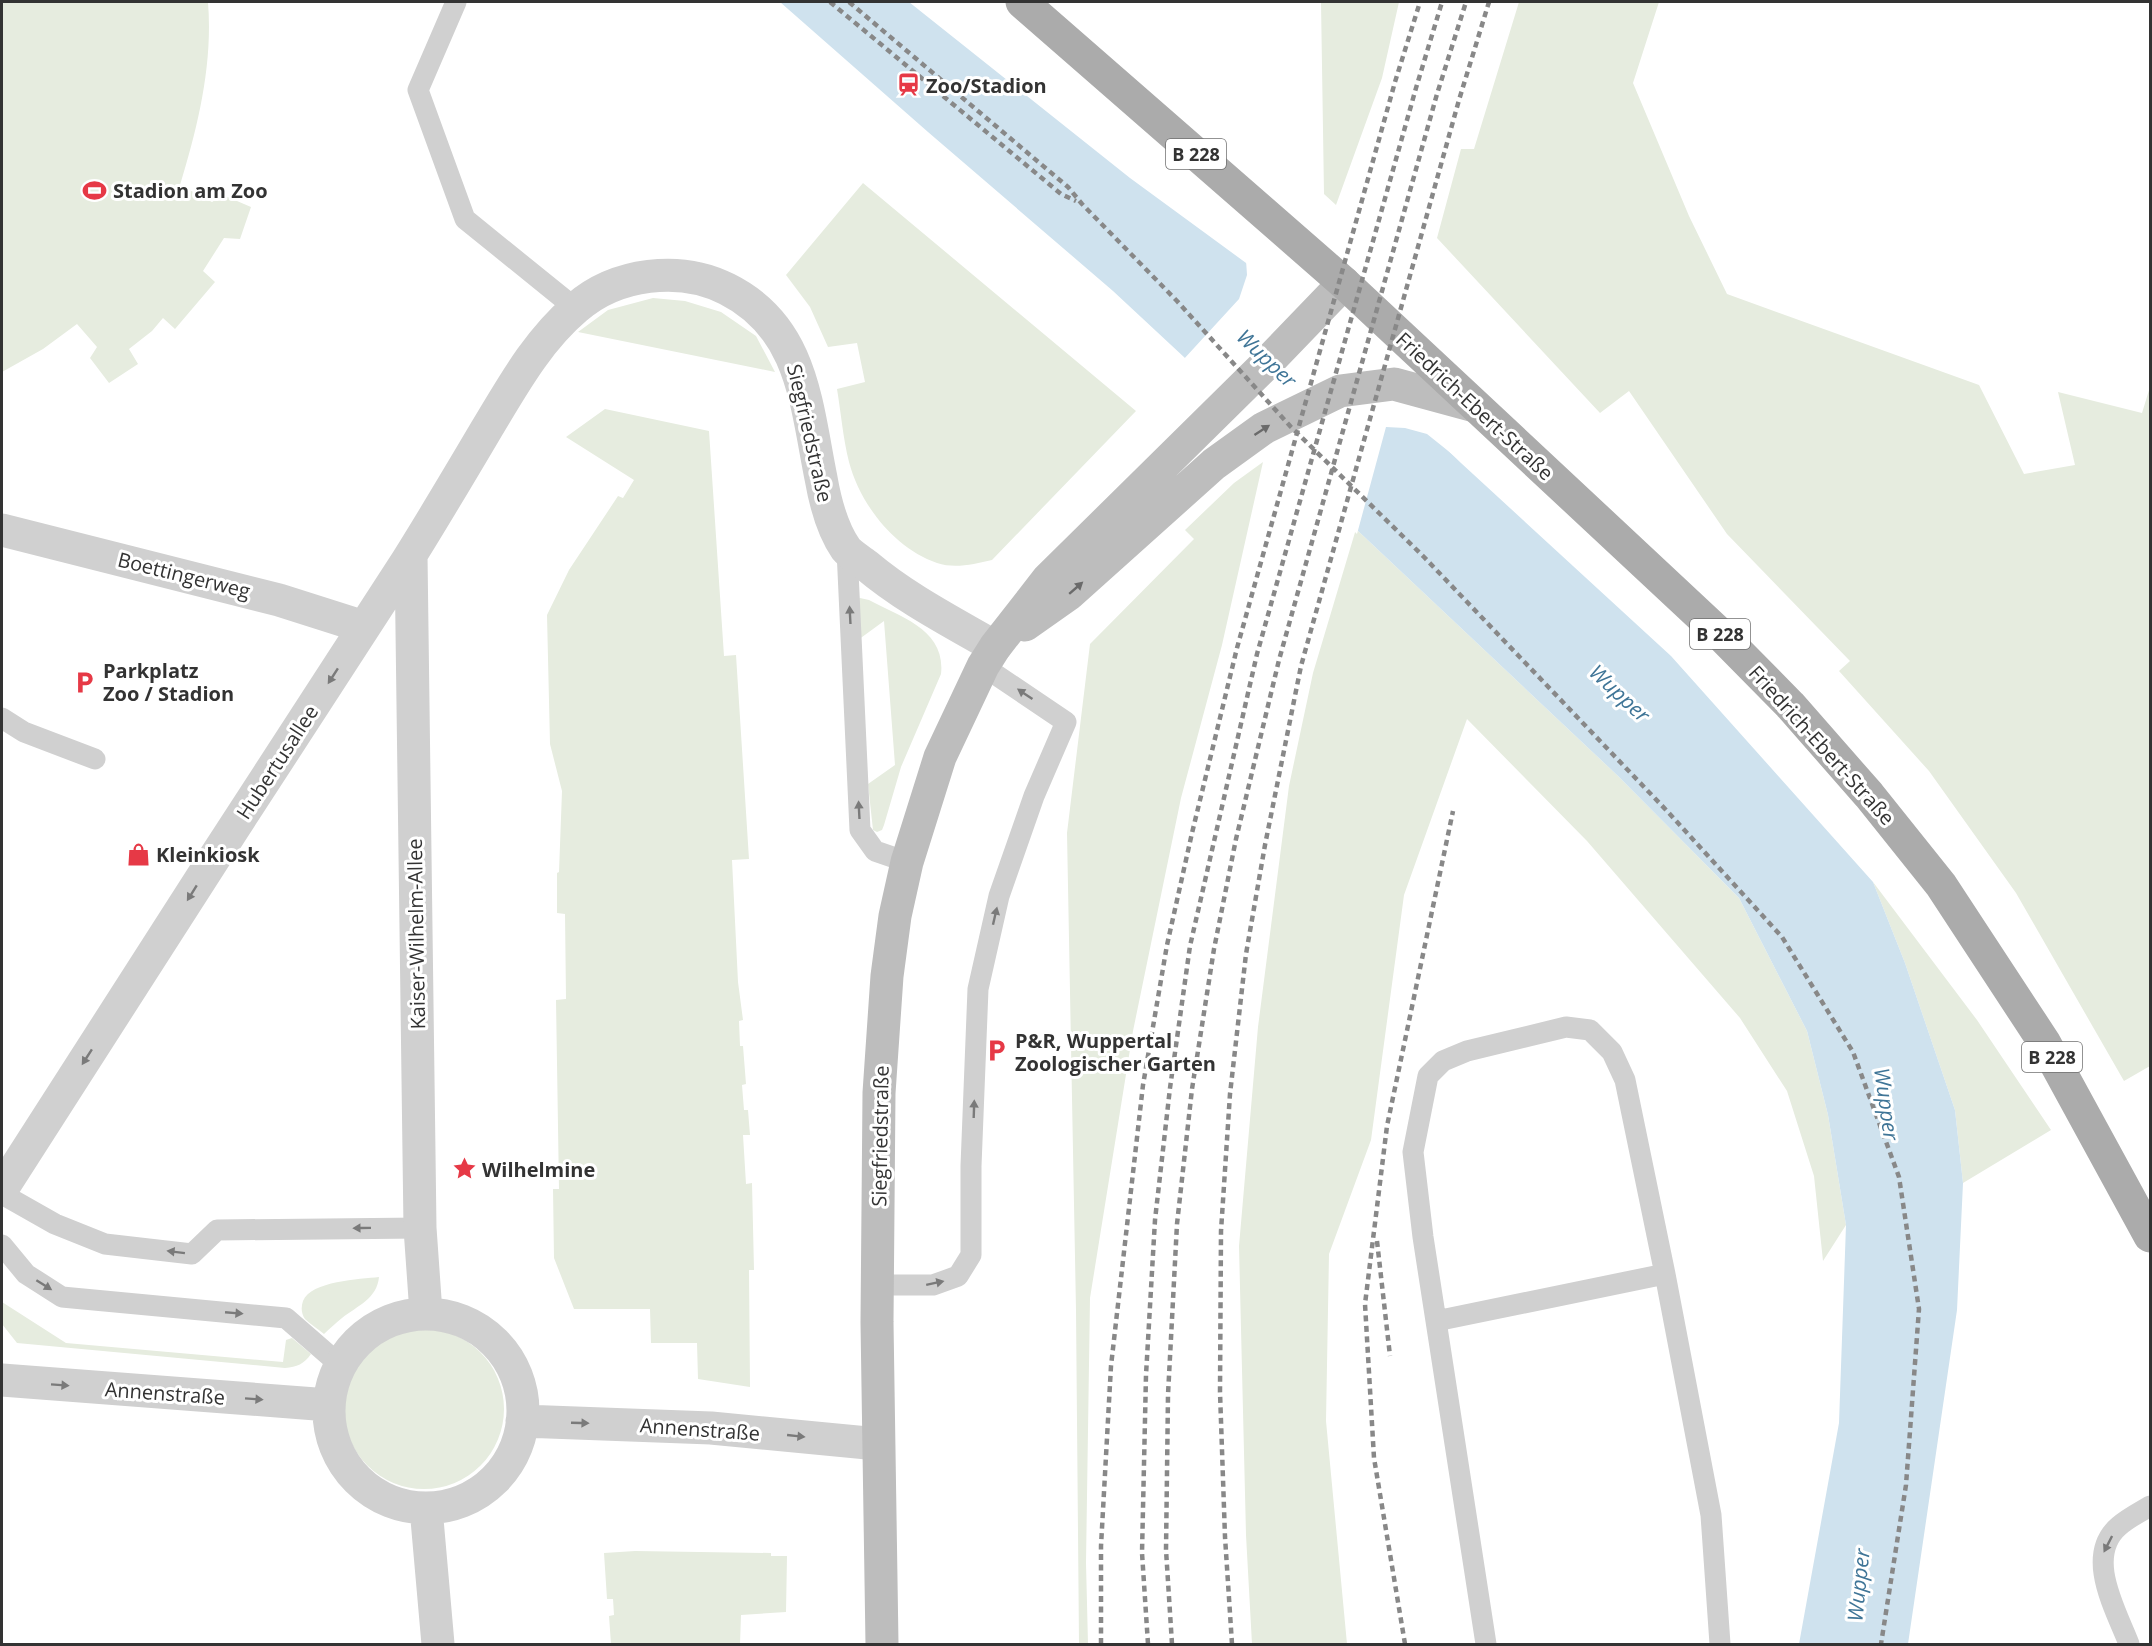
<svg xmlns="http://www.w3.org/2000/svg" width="2152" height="1646" font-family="'Open Sans',sans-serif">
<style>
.green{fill:#e6ecdf}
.water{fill:#cfe2ee}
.pier{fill:#fff}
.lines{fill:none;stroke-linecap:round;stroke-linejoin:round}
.lane{stroke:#d0d0d0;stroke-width:21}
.street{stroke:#d0d0d0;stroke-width:33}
.secondary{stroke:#bdbdbd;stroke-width:33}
.primary{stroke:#ababab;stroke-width:33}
.rail{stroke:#888;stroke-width:4.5;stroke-dasharray:6 4.5;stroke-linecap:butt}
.oneway{fill:#6a6a6a}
.oneway2{fill:#7a7a7a}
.labels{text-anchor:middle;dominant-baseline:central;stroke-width:6;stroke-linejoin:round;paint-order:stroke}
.shield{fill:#fff;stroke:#707070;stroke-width:1.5}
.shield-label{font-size:18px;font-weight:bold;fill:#333}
.poi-label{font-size:20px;font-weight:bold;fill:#333;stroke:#fff;text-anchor:start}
.street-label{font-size:20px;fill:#333;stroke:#fff}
.water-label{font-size:21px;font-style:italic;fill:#3f7597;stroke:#fff}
</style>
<rect width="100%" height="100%" fill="#fff"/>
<path class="green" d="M2,2H208C213,64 198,126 180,185L212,202L223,195L251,207L240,239L224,238L203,271L215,282L175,329L163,318L152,331L129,349L138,364L109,383L90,358L97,347L77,324L43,349L2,372Z
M1321,2H1399L1382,78L1336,205L1324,194Z
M1519,2H1659L1633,83L1689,216L1727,294L1979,385L2024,474L2075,465L2058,392L2142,413L2150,387V1066L2124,1081L2016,893L1929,771L1839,671L1850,661L1727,534L1629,391L1600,413L1437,238L1461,149H1474Z
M863,183L1136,411L992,560C974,564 955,569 937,563C894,548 860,504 849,462C843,438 841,413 837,389L865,382L857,343L828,347L810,307L786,275Z
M653,298L685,301L721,312L756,336L775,372L578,332L608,310Z
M605,409L709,431L724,656L736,655L749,859L732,860L738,982L743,1020L739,1021L740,1046H743L746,1084L742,1085L744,1110H748L750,1135H743L746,1184L752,1183L754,1270H749L750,1387L698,1379L697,1343H651L650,1309H574L554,1258L553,1189H559L556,1000L566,999L565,914L557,913V873L559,872L562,791L550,744L547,615L569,570L618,496L623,498L634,480L566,437Z
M1263,462L1222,645L1181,798L1133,1031L1090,1298L1086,1563L1088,1644H1079L1076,1310L1067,833L1090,644L1194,539L1185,530L1234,483Z
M1356,529L1618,776L1739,898L1807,1031L1828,1115L1846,1225L1823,1261L1814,1176L1787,1091L1740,1018L1587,841L1467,719L1404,895L1371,1140L1329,1254L1326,1421L1347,1644H1252L1246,1535L1239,1246L1258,1027L1289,786L1313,673Z
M860,598L869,600C901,617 946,630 941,674L901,767L884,825L882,830L877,832L873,830L868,784L895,765L884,621L858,640L855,600Z
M1873,882L1977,1020L2051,1130L1963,1183L1955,1110L1905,963Z
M379,1277C377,1299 357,1306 342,1318C336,1323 330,1328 324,1334C318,1329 310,1324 305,1319C301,1313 301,1307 303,1301C311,1281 360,1279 379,1277Z
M2,1302L66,1343L283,1362L286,1340L292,1338L311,1354C304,1364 297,1367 285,1368L17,1343L2,1324Z
M344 1409a80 80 0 1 1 160 0a80 80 0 1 1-160 0Z
M635,1551L771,1553V1556H787L786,1612L741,1615L740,1644H611L609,1616L614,1615L613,1599H607L604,1553Z"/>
<path class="water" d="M780,2H909L1130,178L1272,282L1461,463L1671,656L1873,882L1905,963L1955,1110L1963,1183L1957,1310L1908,1644H1799L1839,1423L1846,1225L1828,1115L1807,1031L1739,898L1618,776L1356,529L1185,358L1113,291L928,132Z"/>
<path class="pier" d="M1246,260L1274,280L1458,456L1457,458L1427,434L1405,428L1386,427L1357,534L1183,360L1239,299L1247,275Z"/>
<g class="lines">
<path class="lane" d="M456,2L418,90L465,219L575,308
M847,550L860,830L875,851L907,862
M2,718L24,732L95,759
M2,1194L55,1224L105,1244L192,1254L217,1230L420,1228
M2,1245L26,1274L62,1297L286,1318L340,1365
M877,1285H933L958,1276L971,1255V1166L978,989L999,896L1034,796L1066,722L983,666
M1436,1321L1665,1274
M1486,1644L1423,1237L1413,1152L1428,1076L1443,1061L1467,1051L1566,1027L1590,1030L1612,1052L1625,1080L1665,1274L1711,1515L1720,1644
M2129,1644C2116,1610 2084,1556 2119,1526C2128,1518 2140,1512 2150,1506"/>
<path class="street" d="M2,530L279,600L364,627
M411,555L420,1228L426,1313
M2,1189C73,1080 143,970 213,860C277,760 343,661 407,561C434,518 460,474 486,430C512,387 537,341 576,308C616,273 680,265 727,289C803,327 806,404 821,478C825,501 832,529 846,549C851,555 860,560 866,565C905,598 950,621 995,647
M329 1411a97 97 0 1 1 194 0a97 97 0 1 1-194 0Z
M2,1380L329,1405
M522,1421L711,1428L878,1444
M426,1508L438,1644"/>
<path class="secondary" d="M1025,625L1069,594L1214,464L1264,428L1340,391L1394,384L1475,406
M882,1644L877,1322L879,1093L887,976L895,916L907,862L940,757L983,666L995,647L1048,579L1266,364L1344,283"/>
<path class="primary" d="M1022,2L1344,283L1721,635L1790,705L1869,795L1941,885L2044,1042L2150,1236"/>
<path class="rail" d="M830,2L1061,194L1076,201
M849,2L1068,187L1082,204L1177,301L1291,427L1424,557L1668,812L1782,937L1853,1052L1899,1177L1919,1309L1906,1485L1881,1644
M1377,1241L1390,1356
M1101,1644V1546L1111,1366L1143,1085L1167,945L1192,833L1237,648L1395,82L1420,2
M1148,1644L1142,1553L1146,1375L1155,1220L1170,1088L1190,946L1257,654L1416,88L1442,2
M1172,1644L1166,1550L1168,1395L1177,1224L1192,1089L1214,949L1236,839L1279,660L1437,94L1466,2
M1232,1644L1225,1537L1220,1392L1221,1231L1230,1094L1246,954L1265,845L1301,666L1459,100L1489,2
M1405,1644L1374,1458L1365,1304L1387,1126L1453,811"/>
</g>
<defs><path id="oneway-solid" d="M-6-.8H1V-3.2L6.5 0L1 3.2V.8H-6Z" transform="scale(1.5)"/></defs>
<g class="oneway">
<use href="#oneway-solid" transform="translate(1262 430) rotate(-33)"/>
<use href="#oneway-solid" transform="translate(1076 588) rotate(-41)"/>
</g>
<g class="oneway2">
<use href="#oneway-solid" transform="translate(850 615) rotate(-93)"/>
<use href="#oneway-solid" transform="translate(333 676) rotate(123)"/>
<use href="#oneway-solid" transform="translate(1025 694) rotate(-146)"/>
<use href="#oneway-solid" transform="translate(859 810) rotate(-93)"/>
<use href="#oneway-solid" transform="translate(192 893) rotate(122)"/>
<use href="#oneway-solid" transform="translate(995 916) rotate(-77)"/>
<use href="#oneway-solid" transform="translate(87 1057) rotate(123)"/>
<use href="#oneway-solid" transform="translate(974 1109) rotate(-88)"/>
<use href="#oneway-solid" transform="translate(362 1228) rotate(179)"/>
<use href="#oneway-solid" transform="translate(176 1252) rotate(-173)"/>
<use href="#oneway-solid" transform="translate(935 1283) rotate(-12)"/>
<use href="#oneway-solid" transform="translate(44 1285) rotate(32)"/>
<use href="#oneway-solid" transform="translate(234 1313) rotate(5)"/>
<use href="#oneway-solid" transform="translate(60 1385) rotate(4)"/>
<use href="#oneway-solid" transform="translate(254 1399) rotate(4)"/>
<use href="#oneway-solid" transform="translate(580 1423) rotate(2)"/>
<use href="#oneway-solid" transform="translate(796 1436) rotate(6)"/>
<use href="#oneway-solid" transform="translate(2108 1544) rotate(117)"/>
</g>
<defs>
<symbol id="station-bare" viewBox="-9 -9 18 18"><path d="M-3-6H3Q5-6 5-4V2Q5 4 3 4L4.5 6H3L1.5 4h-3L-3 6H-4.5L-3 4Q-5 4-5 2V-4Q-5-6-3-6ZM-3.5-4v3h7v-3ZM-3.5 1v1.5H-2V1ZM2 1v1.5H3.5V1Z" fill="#e63946" stroke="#fff" stroke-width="2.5" paint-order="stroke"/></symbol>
<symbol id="stadium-bare" viewBox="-9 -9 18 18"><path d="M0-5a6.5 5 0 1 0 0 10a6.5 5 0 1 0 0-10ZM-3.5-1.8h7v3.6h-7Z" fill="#e63946" stroke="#fff" stroke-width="2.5" paint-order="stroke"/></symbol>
<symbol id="parking-bare" viewBox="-9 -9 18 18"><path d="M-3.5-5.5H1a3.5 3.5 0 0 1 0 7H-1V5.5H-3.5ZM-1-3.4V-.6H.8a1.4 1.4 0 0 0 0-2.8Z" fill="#e63946" stroke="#fff" stroke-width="2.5" paint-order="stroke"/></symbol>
<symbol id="shop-bare" viewBox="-9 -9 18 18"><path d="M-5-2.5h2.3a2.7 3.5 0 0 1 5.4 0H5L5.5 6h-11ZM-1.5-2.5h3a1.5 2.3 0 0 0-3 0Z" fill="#e63946" stroke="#fff" stroke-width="2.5" paint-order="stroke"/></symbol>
<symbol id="sight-bare" viewBox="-9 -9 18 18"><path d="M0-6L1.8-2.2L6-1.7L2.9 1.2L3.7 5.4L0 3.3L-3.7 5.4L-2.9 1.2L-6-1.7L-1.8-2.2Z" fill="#e63946" stroke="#fff" stroke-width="2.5" paint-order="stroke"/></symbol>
</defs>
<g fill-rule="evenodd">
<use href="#station-bare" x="892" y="68" width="33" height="33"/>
<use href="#stadium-bare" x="78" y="174" width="33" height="33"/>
<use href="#parking-bare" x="68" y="666" width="33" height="33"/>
<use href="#shop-bare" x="122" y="838" width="33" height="33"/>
<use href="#parking-bare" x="980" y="1034" width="33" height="33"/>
<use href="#sight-bare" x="448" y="1152" width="33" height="33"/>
</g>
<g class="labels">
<g class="shield">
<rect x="1166" y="139" width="60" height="30" rx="4.5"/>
<rect x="1690" y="619" width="60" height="30" rx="4.5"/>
<rect x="2022" y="1042" width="60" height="30" rx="4.5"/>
</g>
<g class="shield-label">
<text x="1196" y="154">B 228</text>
<text x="1720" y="634">B 228</text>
<text x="2052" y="1057">B 228</text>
</g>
<g class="poi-label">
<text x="926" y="85">Zoo/Stadion</text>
<text x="113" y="190">Stadion am Zoo</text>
<text x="103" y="670">Parkplatz<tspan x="103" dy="23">Zoo / Stadion</tspan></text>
<text x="156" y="854">Kleinkiosk</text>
<text x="1015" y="1040">P&amp;R, Wuppertal<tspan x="1015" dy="23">Zoologischer Garten</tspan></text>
<text x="482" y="1169">Wilhelmine</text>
</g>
<g class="street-label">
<text transform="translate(1475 406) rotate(43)">Friedrich-Ebert-Straße</text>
<text transform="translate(810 433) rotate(77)">Siegfriedstraße</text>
<text transform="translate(184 575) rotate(14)">Boettingerweg</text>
<text transform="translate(1822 745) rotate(48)">Friedrich-Ebert-Straße</text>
<text transform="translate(277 762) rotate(-57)">Hubertusallee</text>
<text transform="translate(416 934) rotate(-91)">Kaiser-Wilhelm-Allee</text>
<text transform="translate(880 1136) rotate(-89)">Siegfriedstraße</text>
<text transform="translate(165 1393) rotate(4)">Annenstraße</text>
<text transform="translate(700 1429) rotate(4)">Annenstraße</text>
</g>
<g class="water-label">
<text transform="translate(1267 358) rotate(44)">Wupper</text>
<text transform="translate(1620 693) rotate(43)">Wupper</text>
<text transform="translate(1887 1104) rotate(82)">Wupper</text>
<text transform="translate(1858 1585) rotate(-84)">Wupper</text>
</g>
</g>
<rect width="2152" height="1646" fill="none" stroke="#333333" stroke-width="6"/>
</svg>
